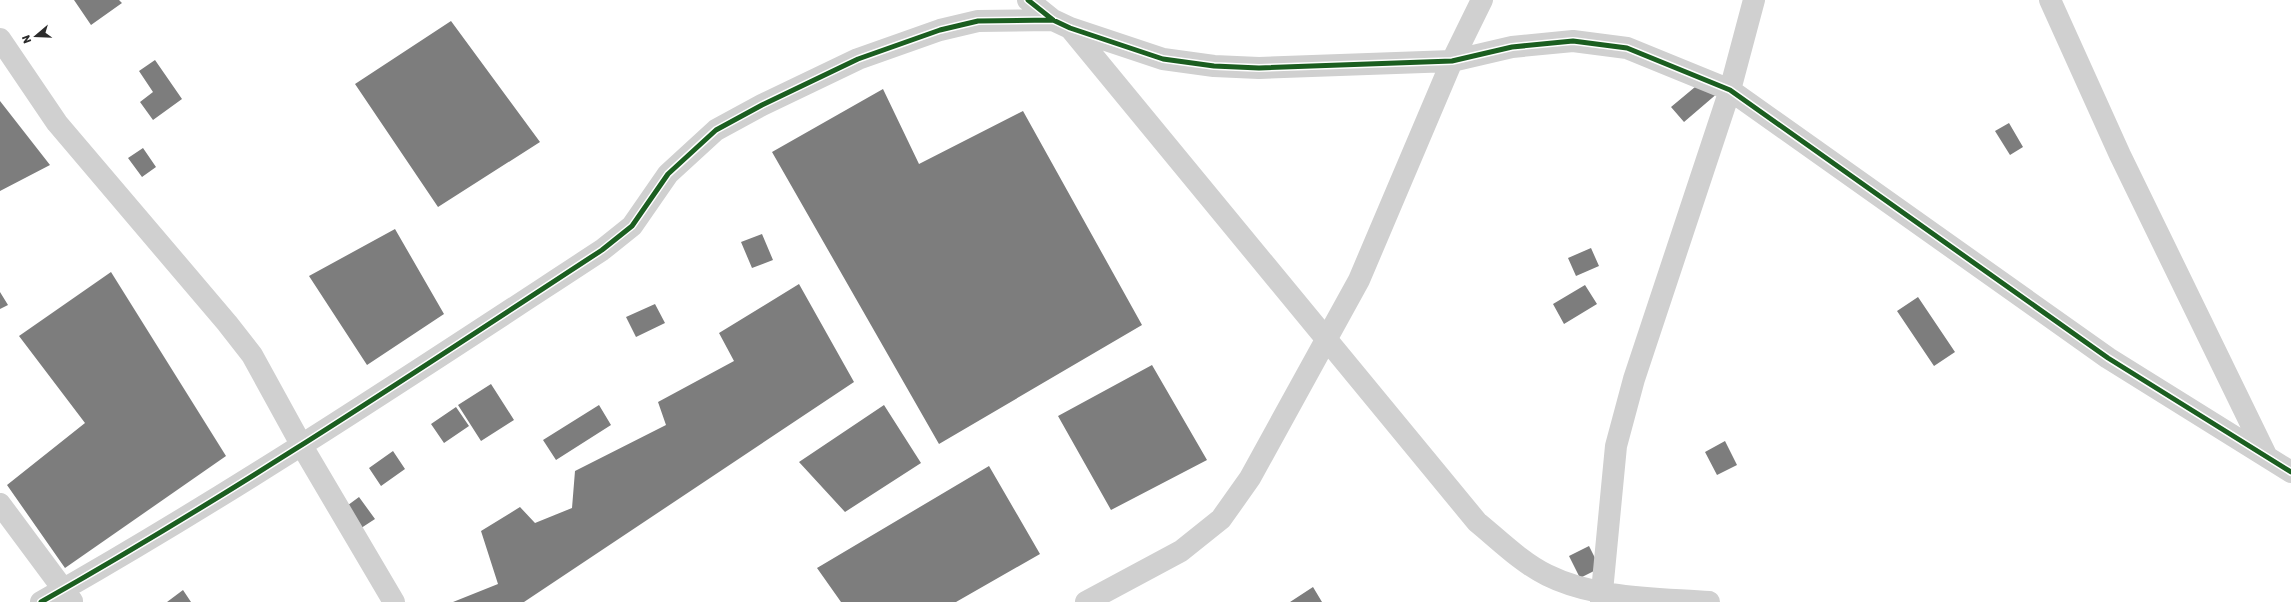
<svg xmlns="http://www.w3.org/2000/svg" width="2291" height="602" font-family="Rubik,sans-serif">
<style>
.building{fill:#7d7d7d}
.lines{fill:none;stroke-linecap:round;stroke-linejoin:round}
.minor{stroke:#d0d0d0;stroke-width:22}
.cycleway-casing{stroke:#fff;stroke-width:8}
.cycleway{stroke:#1b5e20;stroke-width:5}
</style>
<rect width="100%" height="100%" fill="#fff"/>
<path class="building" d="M74,0H119L122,3L91,25Z
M451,21L540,142L438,207L355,84Z
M155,60L182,99L153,120L140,102L153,92L139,71Z
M1707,77L1719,92L1684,122L1671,107Z
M883,89L919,164L1023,111L1142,325L939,444L772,152Z
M0,101L50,165L0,191Z
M2009,123L2023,147L2010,155L1995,131Z
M143,148L156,167L142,177L128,158Z
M395,229L444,314L367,365L309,276Z
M762,234L773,260L752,268L741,242Z
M1591,248L1599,266L1576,276L1568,258Z
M111,272L226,456L65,568L7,485L85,423L19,336Z
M799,284L854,382L524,602H453L498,584L481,531L520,507L535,523L572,508L575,471L666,425L658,402L734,361L719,333Z
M1585,285L1597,304L1564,324L1553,304Z
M0,292L8,305L0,309Z
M1918,297L1955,352L1934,366L1897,311Z
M655,304L665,323L636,337L626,317Z
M1152,365L1207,460L1111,510L1058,416Z
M491,384L514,420L481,441L458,405Z
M599,405L611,425L556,460L543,440Z
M884,405L921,463L845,512L799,462Z
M456,407L469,426L444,443L431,424Z
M1725,441L1737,465L1717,475L1705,452Z
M393,451L405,469L381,486L369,468Z
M989,466L1040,554L956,602H841L817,568Z
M359,497L375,519L355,532L340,511Z
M1589,546L1600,568L1580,578L1569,556Z
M1313,587L1322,602H1290Z
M183,590L191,602H167Z"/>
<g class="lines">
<path class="minor" d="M1028,0L1053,20L1070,28L1163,59L1214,66L1259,68L1452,61L1512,47L1573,41L1627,48L1730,90L2108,358L2291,472
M2050,0L2120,155L2267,457
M1070,28L1477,522C1499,540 1522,563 1547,575C1595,599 1657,598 1709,602
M0,39L57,123L227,323L252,355L302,446L394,602
M0,504L72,601
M41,602C234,493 417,371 602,250L632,226L668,174L716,130L762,105L858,59L940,30L978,21L1053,20
M1086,602L1181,551L1221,519L1250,478L1359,280L1452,61L1482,0
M1601,602L1616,446L1634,379L1730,90L1754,0"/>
<defs>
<path id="cycleway" d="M1028,0L1053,20L1070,28L1163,59L1214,66L1259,68L1452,61L1512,47L1573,41L1627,48L1730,90L2108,358L2291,472
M41,602C234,493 417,371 602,250L632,226L668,174L716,130L762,105L858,59L940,30L978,21L1053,20"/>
</defs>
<use href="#cycleway" class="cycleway-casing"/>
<use href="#cycleway" class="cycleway"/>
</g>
<g transform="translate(36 36) rotate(251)" stroke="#ffffff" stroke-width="3" paint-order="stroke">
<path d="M0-3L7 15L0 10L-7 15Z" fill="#2b2b2b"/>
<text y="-6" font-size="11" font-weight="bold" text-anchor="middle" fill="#2b2b2b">N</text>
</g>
</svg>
